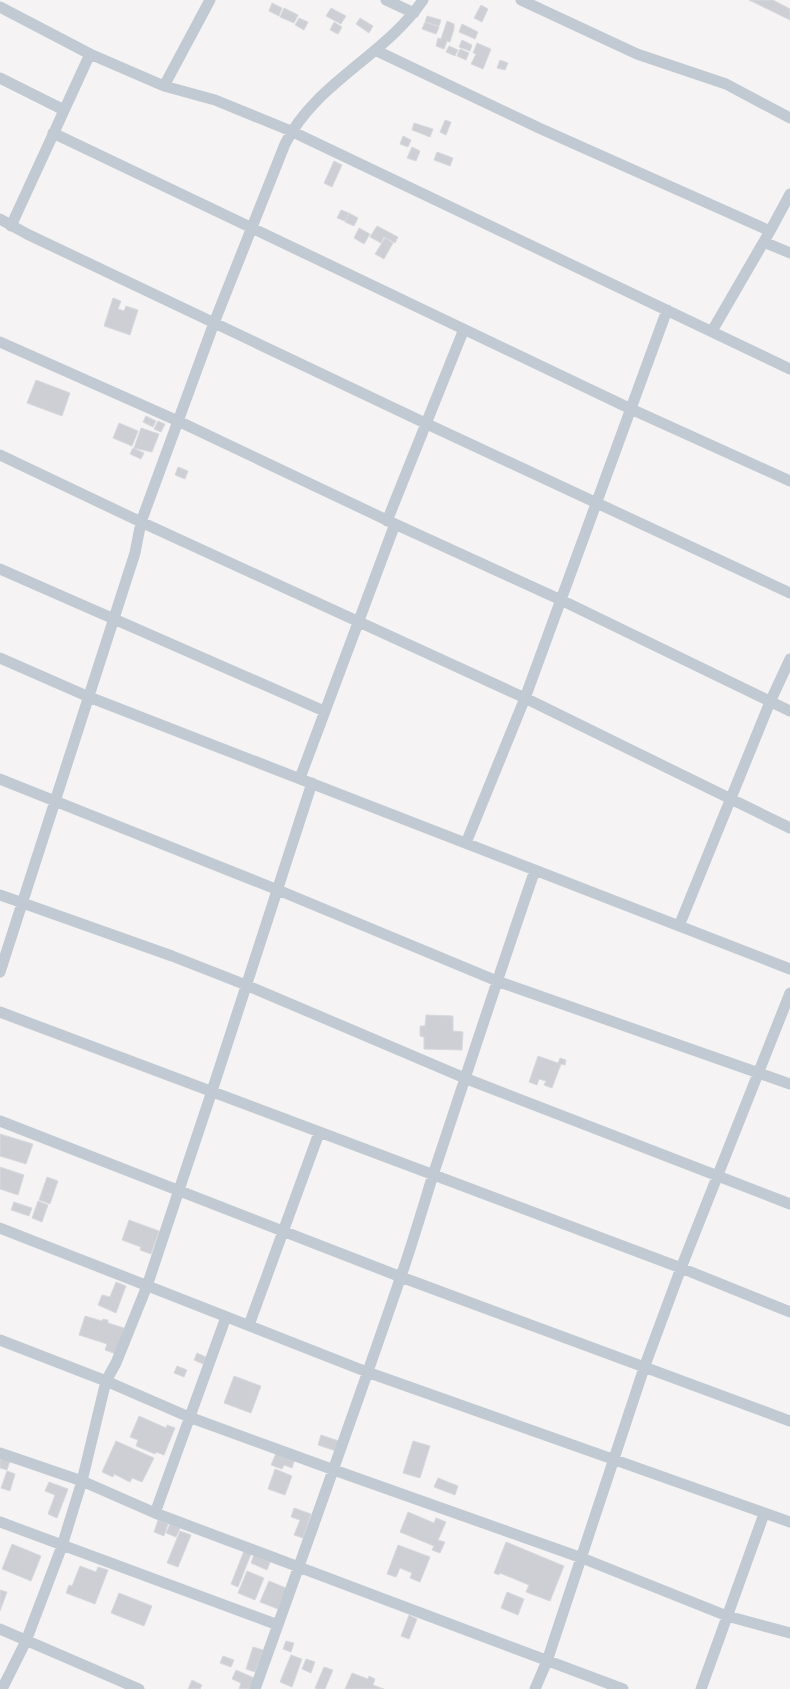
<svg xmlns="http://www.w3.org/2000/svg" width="790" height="1689" font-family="Ubuntu,sans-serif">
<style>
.building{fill:#cdcfd5;stroke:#d7d9de}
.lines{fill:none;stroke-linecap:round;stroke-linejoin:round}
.minor{stroke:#c1cad2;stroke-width:11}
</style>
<rect width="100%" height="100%" fill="#f5f3f3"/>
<path class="building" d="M749,0H773L790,9V20Z
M272,3L282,8L279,16L269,11Z
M481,5L488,9L482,22L474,18Z
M284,8L298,15L294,23L280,17Z
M331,8L346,16L341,24L326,16Z
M427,16L441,20L439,26L425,22Z
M299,18L308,22L304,30L295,25Z
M360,18L373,26L369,33L356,24Z
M447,21L454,24V29L450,42L447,41L444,49L436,46L438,38L441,39Z
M334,22L342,27L338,34L330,30Z
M425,22L439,27L436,34L422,29Z
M462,24L478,32L475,39L459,32Z
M462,40L472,45L470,51L459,47Z
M477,43L491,49L483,69L471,64L476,54L473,53Z
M449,46L458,50L455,56L446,52Z
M460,49L469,53L466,60L457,56Z
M500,60L508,63L505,70L497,68Z
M445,120L451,122L446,135L440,132Z
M414,123L433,129L430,137L412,130Z
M403,136L411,140L408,147L400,144Z
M412,147L420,151L416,161L407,158Z
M437,152L453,158L450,166L434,160Z
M334,161L342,165L332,187L324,183Z
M341,210L349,213L345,221L337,218Z
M349,213L358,218L354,226L345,222Z
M377,226L398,237L395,243L384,237L381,243L370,237Z
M359,228L370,234L364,244L354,238Z
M385,238L393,243L384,259L375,254Z
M113,298L121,301L118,309L124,311L126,306L138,310L130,335L104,326Z
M36,380L70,393L62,416L27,403Z
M146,416L156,421L153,427L143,422Z
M158,421L165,424L161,432L154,429Z
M119,423L138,431L132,446L113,438Z
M141,428L159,434L152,452L134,448Z
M133,448L144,453L141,459L130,454Z
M178,467L188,471L185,479L175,475Z
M426,1015L453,1016V1031L463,1032L462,1050L424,1049V1037L420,1036V1026H425Z
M538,1056L558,1063L560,1058L566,1060L565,1065L561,1064L552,1088L544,1085L546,1081L539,1079L537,1085L529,1082Z
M0,1134L33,1144L26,1164L0,1156Z
M0,1167L24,1175L18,1195L0,1189Z
M47,1177L58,1181L50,1204L39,1200Z
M38,1201L48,1205L42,1222L32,1218Z
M14,1202L32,1208L29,1216L11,1210Z
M129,1220L159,1231L151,1254L140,1250L141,1247L122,1240Z
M116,1282L126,1286L116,1313L98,1305L102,1295L110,1297Z
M85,1316L102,1321L103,1319L108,1320V1323L124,1328L116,1354L105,1350L107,1344L79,1335Z
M197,1353L206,1357L203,1364L194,1360Z
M177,1366L187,1370L184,1377L174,1373Z
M234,1376L261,1386L251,1413L224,1403Z
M139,1416L166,1428L167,1425L175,1428L164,1455L156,1452L155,1454L136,1446L138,1440L130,1437Z
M321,1435L339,1441L336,1451L318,1445Z
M116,1441L154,1458L142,1482L132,1478L130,1482L114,1474L113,1477L102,1472Z
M413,1441L430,1446L420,1478L403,1473Z
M277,1451L295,1459L292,1468L284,1465L282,1469L271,1465Z
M0,1457L10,1461L7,1470L0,1468Z
M275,1469L292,1476L285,1495L268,1489Z
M7,1471L15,1474L10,1491L1,1488Z
M438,1478L458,1486L455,1495L434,1487Z
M49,1482L68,1489L57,1518L48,1514L55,1495L45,1491Z
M294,1508L311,1514L303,1538L294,1535L300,1520L291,1517Z
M408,1512L434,1523L436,1518L446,1522L438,1540L445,1542L440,1553L432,1550L434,1546L400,1532Z
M158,1520L168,1524L164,1536L154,1532Z
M170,1524L180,1528L176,1537L166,1533Z
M180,1531L191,1535L178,1567L167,1563Z
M506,1542L564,1566L550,1601L526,1592L529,1585L500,1573L499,1575L494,1573Z
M12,1544L41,1556L31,1581L2,1569Z
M398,1545L430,1557L420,1582L410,1578L412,1573L400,1568L396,1577L387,1574Z
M244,1551L251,1554L238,1587L231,1584Z
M254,1555L270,1562L267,1570L251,1563Z
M80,1566L96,1572L98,1567L108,1570L95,1604L66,1593L69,1585L72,1586Z
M247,1571L264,1578L255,1600L238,1593Z
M269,1581L286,1588L278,1609L260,1602Z
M0,1590L7,1592L0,1611Z
M507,1592L524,1599L518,1615L501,1608Z
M119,1593L152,1606L144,1626L111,1613Z
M409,1615L417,1619L409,1639L401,1636Z
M286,1641L294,1643L291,1652L283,1649Z
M253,1647L263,1650L255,1672L246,1669Z
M291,1655L302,1659L292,1687L280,1682Z
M223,1656L234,1660L231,1667L220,1663Z
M306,1659L315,1662L311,1673L302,1669Z
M324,1667L333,1670L325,1689H317L315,1688Z
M236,1670L254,1678L249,1689H239L241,1683L232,1679Z
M352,1673L368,1679L369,1676L375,1679L373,1685L384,1689H345Z
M192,1680L202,1685L200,1689H188Z"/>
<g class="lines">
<path class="minor" d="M386,0L414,13
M521,0L637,54L726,84L790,118
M0,7L90,54L164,86L215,100L291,131L790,369
M377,51L539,128L770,231
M0,78L64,110
M164,86L210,0
M53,133L631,409L790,481
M0,219L27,234L425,423L790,593
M11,226L90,54
M764,242L790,253
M712,331L770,231L790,194
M0,342L178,421L395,524L561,600L790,711
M0,455L141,522L525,698L790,828
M387,521L464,329
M0,569L324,711
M0,658L89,697L790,969
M300,778L395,524
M0,779L278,890L497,981L790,1084
M466,843L525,698L667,310
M0,895L172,956L246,985L467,1079L790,1204
M679,926L770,702L790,659
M0,972L135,553L141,522L214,323L285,144C315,83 385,56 423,0
M0,1012L681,1268L790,1312
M0,1121L401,1277L790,1421
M0,1228L367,1372L790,1522
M249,1325L319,1133
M0,1340L106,1381L189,1417L334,1470L582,1558L727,1616L790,1633
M0,1453L82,1481L155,1513L623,1689
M155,1513L226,1317
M0,1522L278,1625
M0,1629L139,1689
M2,1689L26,1641L62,1546L82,1481L106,1381L116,1363L147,1286L212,1091L312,783
M255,1689C304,1552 353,1416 400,1279C412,1245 422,1210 433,1175C467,1073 500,971 535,870
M535,1689L547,1661L644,1368L681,1268L790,993
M701,1689L764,1514"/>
</g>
</svg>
